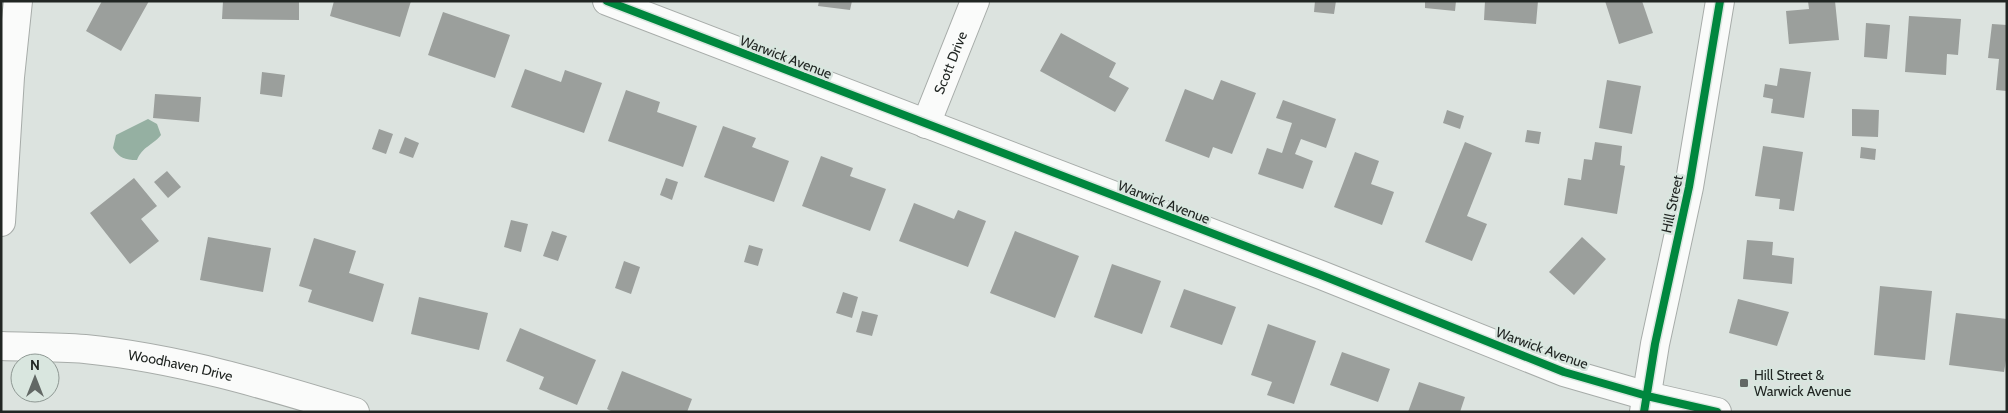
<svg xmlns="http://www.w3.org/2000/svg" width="2008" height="413" font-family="Cabin,sans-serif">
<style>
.water{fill:#95b0a2}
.building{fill:#9b9f9c}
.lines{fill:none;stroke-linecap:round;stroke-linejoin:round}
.street-casing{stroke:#a7aca9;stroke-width:30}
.street{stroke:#fafbfa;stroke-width:28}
.cycleway-casing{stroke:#d9e6df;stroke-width:11}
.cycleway{stroke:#00873e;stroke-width:8}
.poi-dot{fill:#626865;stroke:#d9e6df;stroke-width:2}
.labels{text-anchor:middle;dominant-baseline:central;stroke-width:5;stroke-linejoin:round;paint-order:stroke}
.street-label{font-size:14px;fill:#212623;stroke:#d9e6df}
.poi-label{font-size:14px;fill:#212623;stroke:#d9e6df;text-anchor:start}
</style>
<rect width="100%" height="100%" fill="#dce3df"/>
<path class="water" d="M148,119L157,124L161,135C152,146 143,146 137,160C125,160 119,158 113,148L116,135Z"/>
<path class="building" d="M102,1H149L121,51L86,31Z
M223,1H299V20L222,19Z
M334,1H411L400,37L330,16Z
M819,1H852L850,10L818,6Z
M1315,1H1336L1334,14L1314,12Z
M1425,1H1456L1455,11L1425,8Z
M1485,1H1538L1536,24L1484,20Z
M1605,1H1642L1653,33L1619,44Z
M1808,1H1835L1839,40L1789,44L1786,11L1809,9Z
M443,12L510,35L495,78L428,55Z
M1909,16L1961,19L1958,55L1947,54L1946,75L1905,72Z
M1866,23L1890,25L1887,59L1864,57Z
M1992,24L2007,25V91L1996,90L1999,59L1988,58Z
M1061,33L1116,63L1109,77L1129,88L1115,112L1040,71Z
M1780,68L1811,72L1804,118L1771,113L1773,99L1763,97L1765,84L1777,86Z
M525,69L561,82L565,70L602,83L584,133L511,107Z
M262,72L285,75L282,97L260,94Z
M1221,80L1256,93L1232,154L1213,147L1209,158L1165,141L1185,89L1213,100Z
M1607,80L1641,86L1632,134L1599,128Z
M626,90L660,102L657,112L697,126L683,167L608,141Z
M155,94L201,97L199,122L153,118Z
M1283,100L1336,119L1326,148L1301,139L1295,154L1313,161L1303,189L1258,174L1267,148L1282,153L1292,123L1276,118Z
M1852,109L1879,110L1878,137L1852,136Z
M1447,110L1464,116L1460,129L1443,123Z
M723,126L756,138L752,147L789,161L774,202L704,177Z
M379,129L393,134L386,154L372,149Z
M1527,130L1541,132L1539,144L1525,142Z
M405,137L419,143L413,158L399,153Z
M1465,142L1492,153L1467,216L1487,224L1472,261L1425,242Z
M1595,142L1622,146L1620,165L1625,166L1617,214L1564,205L1568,178L1581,180L1584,159L1592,160Z
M1763,146L1803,152L1794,211L1779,209L1780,199L1755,196Z
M1861,147L1876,149L1875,160L1860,158Z
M1355,152L1379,161L1371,184L1394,192L1382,225L1334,207Z
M821,156L853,168L850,176L886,189L870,231L802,206Z
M167,171L181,187L168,198L154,182Z
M134,178L157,206L141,219L159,241L130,264L90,213Z
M666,178L678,182L672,200L660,195Z
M914,203L954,219L958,210L986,221L968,267L899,241Z
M511,220L528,224L521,252L504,247Z
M552,231L567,236L558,261L543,256Z
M1015,231L1079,256L1055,318L990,293Z
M208,237L271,248L263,292L200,280Z
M1582,237L1606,259L1574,295L1549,272Z
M314,238L356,251L349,273L384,284L373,322L308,302L312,290L299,286Z
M1747,240L1773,242L1772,255L1794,258L1792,284L1743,279Z
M749,245L763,249L758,266L744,262Z
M624,261L640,267L631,294L615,288Z
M1112,264L1161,281L1142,334L1094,317Z
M1880,286L1932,291L1925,360L1874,355Z
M1184,289L1236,307L1222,345L1170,327Z
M843,292L858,297L852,318L836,313Z
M419,297L488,313L479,350L411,334Z
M1738,299L1789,312L1777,346L1729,333Z
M862,311L878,315L872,336L856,332Z
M1956,313L2007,319V354L2004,372L1949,365Z
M1268,324L1316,341L1294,404L1267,395L1272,382L1251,375Z
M520,328L596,360L577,405L539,389L544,377L506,361Z
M1342,352L1390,369L1378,402L1330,385Z
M622,371L692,399L687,412H613L607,409Z
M1419,382L1465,397L1460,412H1408Z"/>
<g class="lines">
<defs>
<g id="street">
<path d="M607,1L1321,275L1564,372L1647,396L1717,412"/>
<path id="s1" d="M926,124L975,1"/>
<path d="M1,222L10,77L18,1"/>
<path id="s2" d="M1,346C29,347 57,347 85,349C177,358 267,385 355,412"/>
<path d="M1644,412L1655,344L1689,187L1720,1"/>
</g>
</defs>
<use href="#street" class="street-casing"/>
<use href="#street" class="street"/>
<defs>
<path id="cycleway" d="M607,1L1321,275L1564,372L1647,396L1717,412
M1644,412L1655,344L1689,187L1720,1"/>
</defs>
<use href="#cycleway" class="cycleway-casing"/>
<use href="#cycleway" class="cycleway"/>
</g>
<rect class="poi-dot" x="1739" y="378" width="10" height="10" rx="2.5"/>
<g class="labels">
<g class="street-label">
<text transform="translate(786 57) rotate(21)">Warwick Avenue</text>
<text stroke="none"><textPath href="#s1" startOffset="66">Scott Drive</textPath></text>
<text transform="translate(1164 202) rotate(21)">Warwick Avenue</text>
<text transform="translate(1672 204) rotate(-78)">Hill Street</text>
<text transform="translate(1542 348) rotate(20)">Warwick Avenue</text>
<text stroke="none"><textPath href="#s2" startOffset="181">Woodhaven Drive</textPath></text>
</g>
<g class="poi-label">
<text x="1754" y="375">Hill Street &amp;<tspan x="1754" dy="16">Warwick Avenue</tspan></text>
</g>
</g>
<rect width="2008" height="413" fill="none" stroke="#212623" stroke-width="5"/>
<g transform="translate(35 378)"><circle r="24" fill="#d9e6df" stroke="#8f9994"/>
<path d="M0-4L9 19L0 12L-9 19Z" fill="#626865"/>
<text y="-8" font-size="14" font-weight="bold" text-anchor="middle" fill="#212623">N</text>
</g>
</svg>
